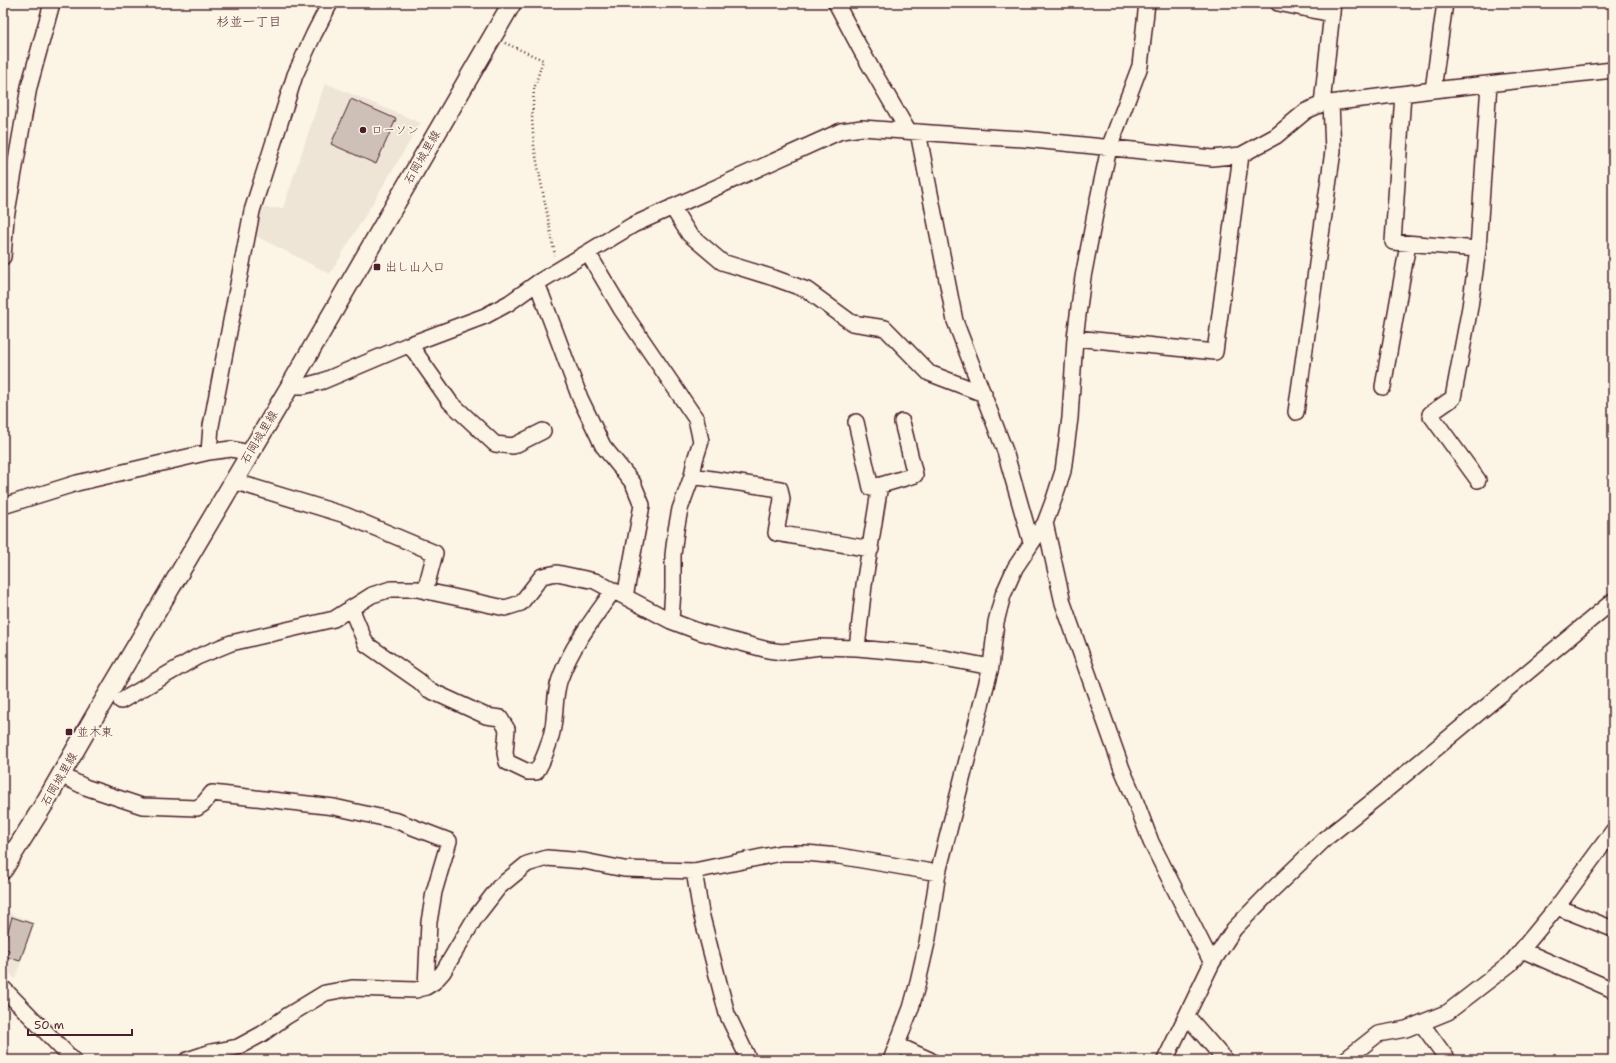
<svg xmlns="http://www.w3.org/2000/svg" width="1616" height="1063" font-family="'Shantell Sans','Klee One',sans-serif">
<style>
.built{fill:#eee5d7}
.building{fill:#cfc0b7;stroke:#4a1f2b}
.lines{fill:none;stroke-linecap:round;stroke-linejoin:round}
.minor-casing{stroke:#4a1f2b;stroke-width:18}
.major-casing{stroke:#4a1f2b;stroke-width:21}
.path{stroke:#4a1f2b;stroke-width:2.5;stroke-dasharray:1 3;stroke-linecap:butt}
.minor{stroke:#fcf5e5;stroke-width:15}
.major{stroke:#fcf5e5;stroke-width:18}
.poi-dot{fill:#4a1f2b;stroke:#fcf5e5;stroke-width:1.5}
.labels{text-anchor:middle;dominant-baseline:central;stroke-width:3.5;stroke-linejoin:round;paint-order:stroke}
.poi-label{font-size:12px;fill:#4a1f2b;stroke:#fcf5e5;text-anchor:start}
.street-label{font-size:12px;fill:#4a1f2b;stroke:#fcf5e5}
.neighbourhood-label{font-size:13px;fill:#4a1f2b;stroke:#fcf5e5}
</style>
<rect width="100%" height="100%" fill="#fcf5e5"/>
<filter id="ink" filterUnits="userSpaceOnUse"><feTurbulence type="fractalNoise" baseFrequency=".025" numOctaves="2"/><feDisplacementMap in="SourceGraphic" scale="8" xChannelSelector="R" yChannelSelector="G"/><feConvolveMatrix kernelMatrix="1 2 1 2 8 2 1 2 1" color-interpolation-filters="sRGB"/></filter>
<g filter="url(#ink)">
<path class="built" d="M325,83L421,123L330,274L254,235L259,208H283Z
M3,911L35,923L15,979L3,966Z"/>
<path class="building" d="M351,99L396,119L376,164L331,144Z
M12,917L33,924L20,961L7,957L9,950L3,948Z"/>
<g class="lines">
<defs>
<path id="minor" d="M836,3L862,52L908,131
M1278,3L1332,14
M1433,90L1445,3
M1403,94L1393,242L1478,249L1489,84
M1322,104L1333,3
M918,132L955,321L1005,451L1031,542
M672,207L689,234L722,262L774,278L807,290L852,323L885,328L929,373L984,394
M588,253L621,309L696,419L701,441L695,460L692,476L680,509L676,530L673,555V589L671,621
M3,257L6,218L29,87L52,3
M537,283L580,398L603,446L633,483L642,505L625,597
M1075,338L1215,352L1241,155
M408,345L415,352L450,402L495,444L513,446L543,431
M290,386H304L323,381L408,345L485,316L509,303L537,283L633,225L841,131L862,128L986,137L1024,139L1212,158L1241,155L1276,136L1306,111L1322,104L1433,90L1613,70
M1383,387L1408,244
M1296,412L1333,151L1331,103
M856,422L871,488L915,475L902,422
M209,452L211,426L252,211L295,75L314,34L330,3
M692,476L780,489L782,499L776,533L871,549
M1478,480L1430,414L1453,398L1470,307L1478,249
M233,481L345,515L435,553L425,591
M3,506L77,483L209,452L231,449L250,453
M1045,523L1063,603L1122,769L1134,797L1151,842L1212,963
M351,608L366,644L419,681L427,689L486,716L500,718L507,729L505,753L507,762L528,772H536C543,762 551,740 553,727C556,710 554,692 561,676C573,644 594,618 613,591
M857,648L864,585L880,485
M121,701L197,657L231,643L334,619L372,595L391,589H417L505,608L521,603L542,576L557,573L595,581L671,621L700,632L768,650L782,652L820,647L857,648L923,654L991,667
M61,775L85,787L142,806L197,808L203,804L212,793L334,807L397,821L449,841L434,892L429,922L426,987
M694,871L701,913L727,1014L749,1060
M1557,907L1613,929
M1522,950L1613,990
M3,988L73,1060
M1187,1016L1225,1060
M1421,1023L1448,1060
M897,1045L930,1060
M187,1060L211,1052L238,1047L262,1034L287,1016L325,993L352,988L416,990L426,987L434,982L443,972L475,918L499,887L527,864L547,858L584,861L624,869L694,871L781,853H805L839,856L938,873
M891,1060L911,1008L917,986L928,938L938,873L986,686L991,667L996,622L1003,595L1015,568L1045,523L1054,499L1063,471L1070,418L1075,338L1083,277L1097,204L1109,148L1140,66L1147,3
M1165,1060L1212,963L1234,929L1272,890L1325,839L1379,796L1613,601
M1345,1060L1378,1034L1406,1029L1448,1012L1510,964L1557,907L1613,831"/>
<path id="major" d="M3,870L43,806L93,719L290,386L512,3"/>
</defs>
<use href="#minor" class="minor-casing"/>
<use href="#major" class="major-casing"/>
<path class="path" d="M505,43L543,60L534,89L532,119L534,146L555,255"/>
<use href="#minor" class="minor"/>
<use href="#major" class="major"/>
</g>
</g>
<g class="poi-dot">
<circle cx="363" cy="130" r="4"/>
<rect x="373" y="263" width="8" height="8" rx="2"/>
<rect x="65" y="728" width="8" height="8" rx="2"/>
</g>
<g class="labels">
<g class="poi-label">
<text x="371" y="130">ローソン</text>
<text x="385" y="267">出し山入口</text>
<text x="77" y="732">並木東</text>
</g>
<g class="street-label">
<text transform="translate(422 157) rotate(-60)">石岡城里線</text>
<text transform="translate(259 437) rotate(-59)">石岡城里線</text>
<text transform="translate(59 779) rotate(-60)">石岡城里線</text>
</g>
<g class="neighbourhood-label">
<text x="249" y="21">杉並一丁目</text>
</g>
</g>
<rect width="1616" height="1063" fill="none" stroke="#fcf5e5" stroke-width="16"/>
<rect x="8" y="8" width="1600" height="1047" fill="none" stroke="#4a1f2b" stroke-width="1.5" filter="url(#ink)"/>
<path d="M28 1029v6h104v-6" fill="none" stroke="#4a1f2b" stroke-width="2"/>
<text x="34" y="1029" font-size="12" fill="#4a1f2b" stroke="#fcf5e5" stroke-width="3" paint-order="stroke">50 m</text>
</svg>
